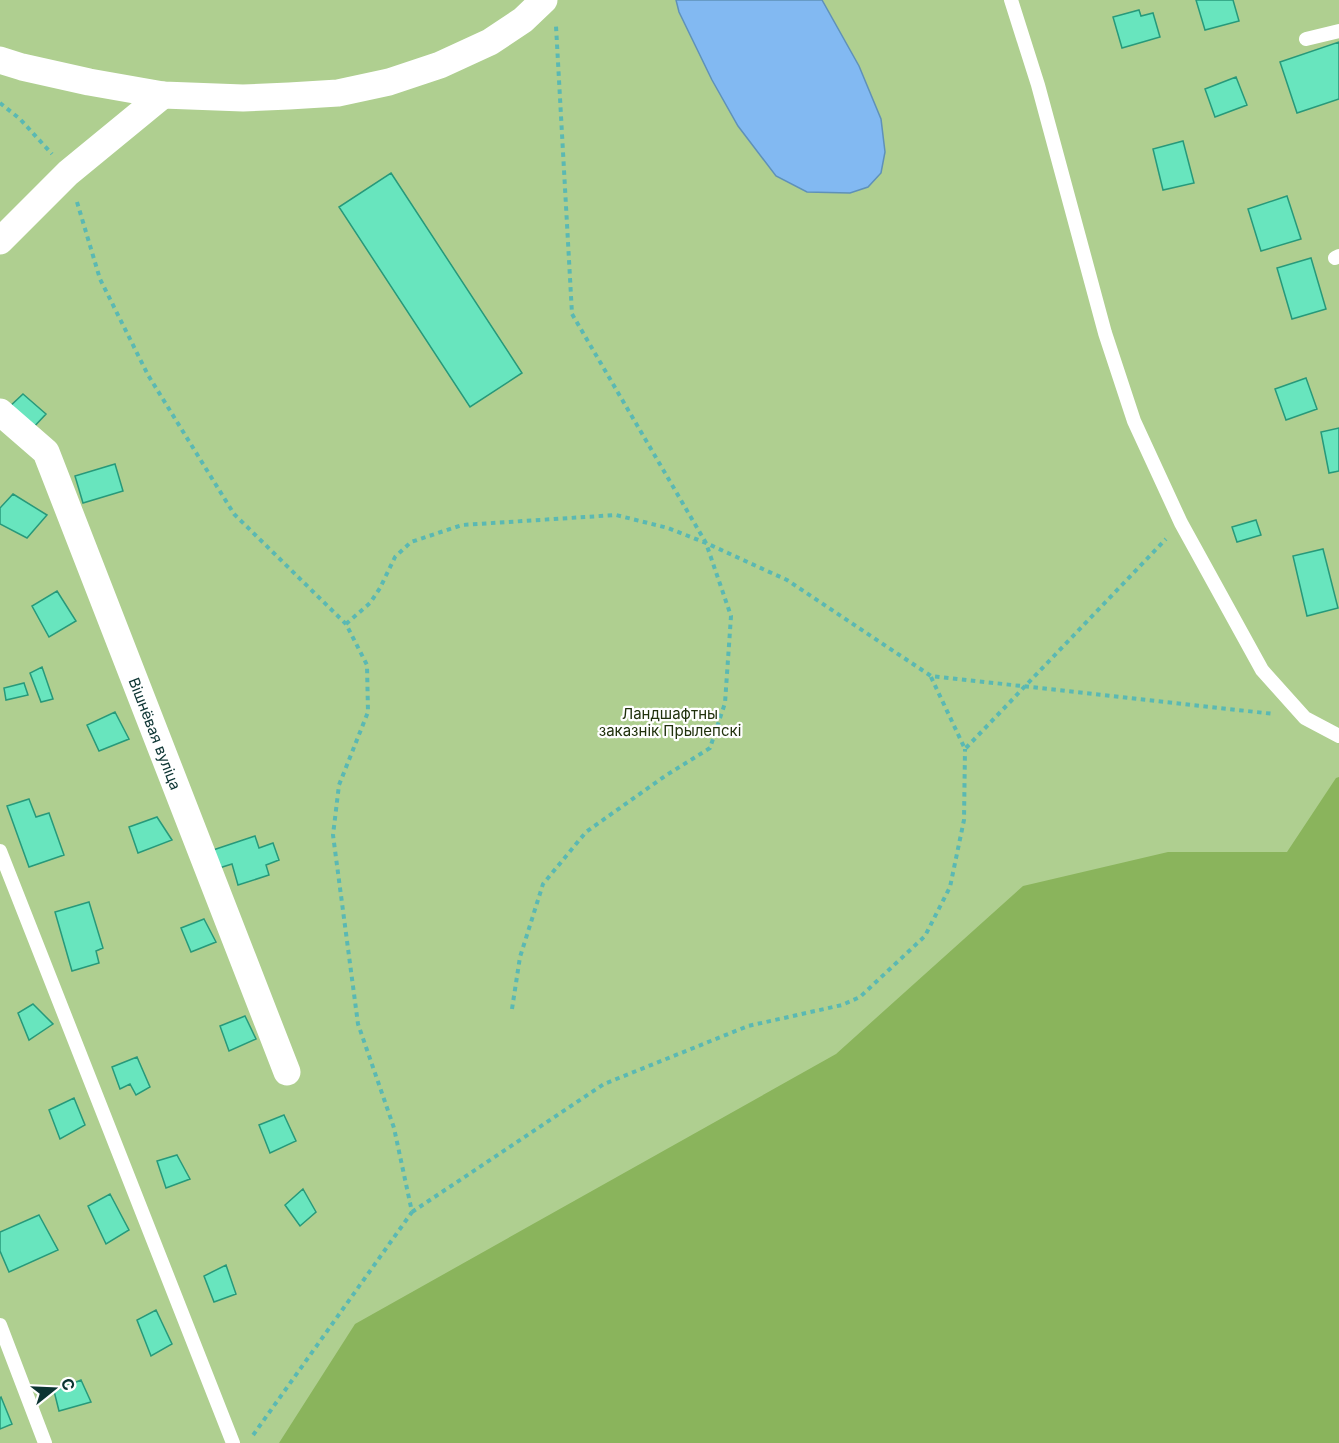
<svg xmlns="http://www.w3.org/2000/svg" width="1339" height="1443" font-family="Inter,sans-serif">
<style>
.green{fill:#afcf90}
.forest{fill:#8ab45c}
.water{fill:#82b9f2;stroke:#5f91b8;stroke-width:1.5}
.building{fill:#68e5be;stroke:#27997a;stroke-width:1.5}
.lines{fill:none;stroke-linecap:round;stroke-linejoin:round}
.path{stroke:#5ab9b3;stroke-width:4;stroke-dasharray:4.5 4.5;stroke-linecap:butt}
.service{stroke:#fff;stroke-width:14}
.minor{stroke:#fff;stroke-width:27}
.labels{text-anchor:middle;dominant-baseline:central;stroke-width:4.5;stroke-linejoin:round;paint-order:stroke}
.park-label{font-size:15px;fill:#20310c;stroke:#fff}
.street-label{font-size:15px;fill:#0c3432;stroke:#fff}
</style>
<rect width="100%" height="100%" fill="#7ff8f0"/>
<path class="green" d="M0,0H1339V1443H0Z"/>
<path class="forest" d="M1339,777V1443H279L355,1324L836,1054L1023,886L1168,852H1287L1336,778Z"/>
<path class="water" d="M676,0H822L859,66L881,119L885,152L881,173L868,187L850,193L807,192L776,176L738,126L712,80L679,12Z"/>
<path class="building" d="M1196,0H1233L1239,21L1205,30Z
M1139,10L1141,16L1153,13L1160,37L1122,48L1113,17Z
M1339,42V99L1297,113L1280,62Z
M1236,77L1247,105L1215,117L1205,89Z
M1183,141L1194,183L1163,190L1153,149Z
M391,173L522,373L470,407L339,207Z
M1287,196L1301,239L1261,251L1248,209Z
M1311,258L1326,309L1292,319L1277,268Z
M1306,378L1317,409L1286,420L1275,389Z
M23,394L46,414L31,430L7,409Z
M1339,428V471L1329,473L1321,432Z
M115,464L123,491L83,503L75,476Z
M13,494L47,515L27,538L0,524V508Z
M1256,520L1261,535L1237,542L1232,527Z
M1323,549L1338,608L1307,616L1293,556Z
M57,591L76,621L49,637L32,606Z
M42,667L53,699L41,702L30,673Z
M24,683L28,695L6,700L4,688Z
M115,712L129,739L99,751L87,725Z
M29,799L36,817L49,813L64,855L29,867L7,806Z
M157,817L172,840L138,853L129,827Z
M255,836L259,848L273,843L279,860L266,865L269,875L238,885L232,864L216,869L210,851Z
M89,902L103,948L96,951L99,963L72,971L55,912Z
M204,919L216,942L191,952L181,928Z
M33,1004L53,1024L29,1040L18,1013Z
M245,1016L256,1039L229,1051L220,1026Z
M137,1057L150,1087L136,1095L130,1084L120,1089L112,1067Z
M74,1098L85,1125L60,1139L49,1110Z
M284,1115L296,1141L270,1153L259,1125Z
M177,1155L190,1179L166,1188L157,1161Z
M303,1189L316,1212L300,1226L285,1205Z
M110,1194L129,1230L106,1244L88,1206Z
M39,1215L58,1250L9,1272L0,1251V1232Z
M226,1265L236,1294L214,1302L204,1276Z
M156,1310L172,1344L151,1356L137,1320Z
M81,1380L91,1402L59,1411L54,1391Z
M1,1397L12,1424L0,1429V1398Z"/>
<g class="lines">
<path class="path" d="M0,103L20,119L52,154
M77,202L100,279L148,375L234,514L346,624L367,665L368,712L339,785L333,835L358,1024L394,1128L412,1212L251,1438
M346,624L370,603L380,588L395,557L411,542L462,525L616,515L668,528L706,543L787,580L931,676L1274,714
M931,677L965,749L1166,539
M512,1009L520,957L543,884L586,832L665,776L710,748L725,703L731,616L706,543L572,314L556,26
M412,1212L604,1084L748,1026L842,1005L860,997L925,936L950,887L964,820L965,749"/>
<path class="service" d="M1011,0L1038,85L1105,333L1134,421L1181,523L1262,670L1305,718L1339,736
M1306,39L1339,31
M1335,258L1339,256
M0,851L233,1443
M0,1325L45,1443"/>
<g class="minor">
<path d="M0,60L22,67L89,82L163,95L243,98L289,96L338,93L389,82L440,65L490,42L523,20L544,0"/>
<path d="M0,241L68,173L163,95"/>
<path id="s1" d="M0,412L46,452L287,1072"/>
</g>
</g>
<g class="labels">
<g class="park-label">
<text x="670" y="713">Ландшафтны<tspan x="670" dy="17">заказнік Прылепскі</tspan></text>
</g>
<g class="street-label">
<text stroke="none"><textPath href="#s1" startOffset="363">Вішнёвая вуліца</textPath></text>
</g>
</g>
<g transform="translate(54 1389) rotate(72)" stroke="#ffffff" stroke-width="4.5" paint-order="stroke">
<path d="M0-4.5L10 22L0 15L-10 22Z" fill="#0c3432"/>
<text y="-9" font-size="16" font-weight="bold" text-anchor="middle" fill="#0c3432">С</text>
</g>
</svg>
